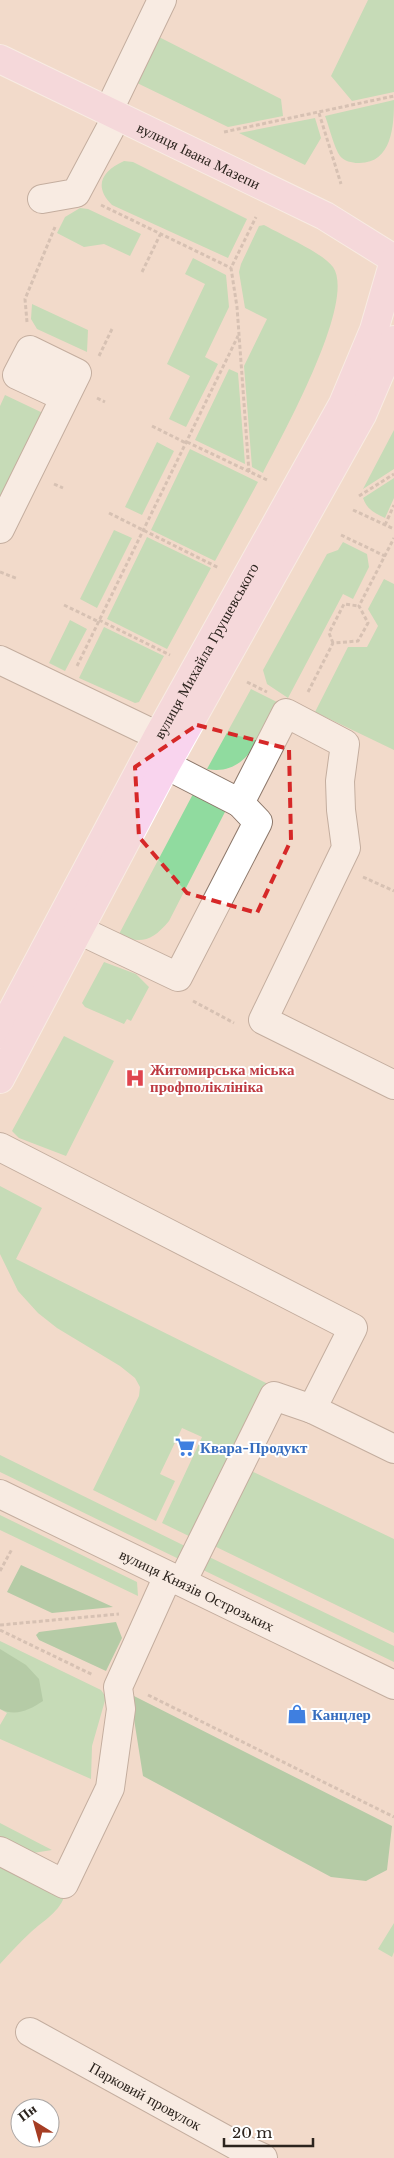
<svg xmlns="http://www.w3.org/2000/svg" width="394" height="2158" font-family="'Libre Baskerville',serif">
<style>
.green{fill:#90db9f}
.forest{fill:#6ab87b}
.lines{fill:none;stroke-linecap:round;stroke-linejoin:round}
.minor-casing{stroke:#8c776a;stroke-width:30}
.major-casing{stroke:#fff;stroke-width:30}
.path{stroke:#b6a397;stroke-width:3;stroke-dasharray:4 2.5;stroke-linecap:butt}
.minor{stroke:#fff;stroke-width:28}
.major{stroke:#f9d4ee;stroke-width:28}
.marked{fill:none;stroke:#d62828;stroke-width:4;stroke-dasharray:10 6;stroke-linejoin:round}
.labels{text-anchor:middle;dominant-baseline:central;stroke-width:4;stroke-linejoin:round;paint-order:stroke}
.street-label{font-size:15px;fill:#2c241e;stroke:#fff}
.health-label{font-size:15px;font-weight:bold;fill:#be3a42;stroke:#fff;text-anchor:start}
.shop-label{font-size:15px;font-weight:bold;fill:#366cbe;stroke:#fff;text-anchor:start}
</style>
<rect width="100%" height="100%" fill="#f2dacb"/>
<path class="green" d="M368,0H394V92L352,101L331,76Z
M157,36L281,99L283,116L228,127L135,82Z
M394,100C394,126 392,164 358,163C352,163 344,161 340,156C334,148 329,126 325,116Z
M315,118L321,138L305,165L239,133Z
M124,161L133,162L247,219L228,258L112,205C93,186 102,171 124,161Z
M80,208L88,209L141,234L130,256L104,244L84,247L57,233L65,217Z
M264,225C280,234 323,253 333,267C357,302 281,437 263,473L252,467L244,366L267,319L245,308L239,272L241,264L259,226Z
M193,258L226,275L229,307L205,357L218,364L186,427L169,419L190,376L167,364L205,284L185,274Z
M32,304L88,330L87,352L37,329L31,319Z
M229,369L238,373L245,464L195,440Z
M5,395L45,414L0,502V406Z
M394,430V469L363,489Z
M157,442L174,451L142,515L125,507Z
M190,449L258,482L215,561L151,530Z
M394,478V498L385,518C375,513 367,510 363,498Z
M114,530L132,538L97,608L80,599Z
M147,537L211,568L167,649L107,619Z
M343,542L367,554L369,567L353,599L343,594L288,698L267,684L263,670L327,554L338,550Z
M384,579L394,584V750L315,712L348,647H367L378,626L368,609Z
M70,620L87,629L65,671L49,663Z
M104,627L164,656L139,702L135,703L79,678Z
M251,689L277,702C261,732 249,777 207,769Z
M193,794L226,810L169,921C152,941 143,944 118,936Z
M104,962L136,974L149,987L131,1021L127,1019L124,1024L85,1007L82,1003Z
M64,1036L114,1061L66,1156L19,1138L12,1131Z
M0,1186L42,1208L16,1259L270,1385L195,1539L162,1523L202,1437L182,1428L160,1474L175,1481L156,1521L93,1490L139,1396L140,1387L135,1378L120,1366L57,1328L38,1313L18,1291L0,1254Z
M0,1455L189,1548L183,1561L0,1472Z
M247,1469L394,1539V1633L210,1544Z
M0,1515L137,1582L138,1596L0,1530Z
M205,1555L394,1646V1662L201,1569Z
M0,1641L101,1690L106,1697L92,1746L91,1779L0,1739V1725L7,1713L0,1709Z
M0,1823L52,1850L33,1853L0,1836Z
M0,1857L65,1894C61,1911 43,1921 31,1932C20,1942 10,1953 0,1964Z
M394,1923V1952L392,1957L378,1949Z"/>
<path class="forest" d="M21,1565L113,1607L52,1613L7,1592Z
M116,1622L122,1638L106,1671L39,1640L36,1635L39,1632Z
M0,1649L26,1665L39,1679L43,1701C29,1710 16,1717 0,1709Z
M130,1694L392,1826L387,1870L366,1881L331,1877L143,1776Z"/>
<g class="lines">
<defs>
<g id="minor">
<path d="M108,112L162,0"/>
<path d="M42,199L76,193L117,116"/>
<path d="M0,529L77,373L30,350L17,375L64,397"/>
<path d="M0,660L158,736"/>
<path d="M166,765L240,803L286,713L345,744L340,781L341,810L346,848L263,1020L394,1085"/>
<path d="M79,930L178,977L258,822L240,803"/>
<path d="M0,1147L353,1328L312,1409"/>
<path id="s1" d="M0,1494L394,1685"/>
<path d="M182,1582L274,1396L312,1409L394,1449"/>
<path d="M0,1851L64,1884L110,1788L121,1709L118,1687L168,1576"/>
<path id="s2" d="M30,2032L239,2147L263,2158"/>
</g>
<g id="major">
<path id="s3" d="M0,59L325,216L394,259"/>
<path id="s4" d="M0,1034L158,736L343,404L374,330L394,261"/>
<path d="M0,1079L166,765L362,415L394,340"/>
</g>
</defs>
<use href="#minor" class="minor-casing"/>
<use href="#major" class="major-casing"/>
<path class="path" d="M319,113L341,184
M224,132L394,96
M101,205L231,268
M142,272L160,235
M27,322L25,299L55,227
M99,356L112,329
M97,398L105,402
M152,426L186,443
M187,442L267,480
M249,472L237,307L231,268L256,217
M54,484L63,488
M359,496L394,474
M353,510L394,529
M109,513L219,568
M385,525L394,505
M341,535L385,556
M0,572L18,579
M64,605L99,622
M99,620L170,655
M333,643L329,633L344,604L359,606
M77,666L238,336
M247,682L267,692
M308,692L333,643L358,641L368,623L359,606L394,538
M363,877L394,891
M193,1001L234,1023
M0,1571L12,1549
M0,1625L119,1614
M0,1630L93,1675
M148,1695L394,1817"/>
<use href="#minor" class="minor"/>
<use href="#major" class="major"/>
</g>
<path d="M0 0H394V2158H0ZM197,725L289,749L291,840L257,913L187,893L139,837L135,767Z" fill="#f2dacb" fill-opacity=".55" fill-rule="evenodd"/>
<path class="marked" d="M197,725L289,749L291,840L257,913L187,893L139,837L135,767Z"/>
<defs>
<symbol id="hospital-bare" viewBox="-9 -9 18 18"><path d="M-5-5h3v3.5h4V-5h3V5h-3V1.5h-4V5h-3Z" fill="#e0444e" stroke="#fff" stroke-width="2.5" paint-order="stroke"/></symbol>
<symbol id="supermarket-bare" viewBox="-9 -9 18 18"><path d="M-6-5.5h2.5l.6 2H6L4.5 2H-2.5L-4.4-4H-6ZM-1.5 3.2a1.3 1.3 0 1 0 .1 0ZM3 3.2a1.3 1.3 0 1 0 .1 0Z" fill="#3f7fe0" stroke="#fff" stroke-width="2.5" paint-order="stroke"/></symbol>
<symbol id="shop-bare" viewBox="-9 -9 18 18"><path d="M-5-2.5h2.3a2.7 3.5 0 0 1 5.4 0H5L5.5 6h-11ZM-1.5-2.5h3a1.5 2.3 0 0 0-3 0Z" fill="#3f7fe0" stroke="#fff" stroke-width="2.5" paint-order="stroke"/></symbol>
</defs>
<g fill-rule="evenodd">
<use href="#hospital-bare" x="121" y="1064" width="28" height="28"/>
<use href="#supermarket-bare" x="171" y="1433" width="28" height="28"/>
<use href="#shop-bare" x="283" y="1700" width="28" height="28"/>
</g>
<g class="labels">
<g class="street-label">
<text stroke="none"><textPath href="#s3" startOffset="221">вулиця Івана Мазепи</textPath></text>
<text stroke="none"><textPath href="#s4" startOffset="435">вулиця Михайла Грушевського</textPath></text>
<text stroke="none"><textPath href="#s1" startOffset="219">вулиця Князів Острозьких</textPath></text>
<text stroke="none"><textPath href="#s2" startOffset="132">Парковий провулок</textPath></text>
</g>
<g class="health-label">
<text x="150" y="1069">Житомирська міська<tspan x="150" dy="17">профполіклініка</tspan></text>
</g>
<g class="shop-label">
<text x="200" y="1447">Квара-Продукт</text>
<text x="312" y="1714">Канцлер</text>
</g>
</g>
<g transform="translate(35 2123) rotate(323)"><circle r="24" fill="#ffffff" stroke="#aba7a5"/>
<path d="M0-4L9 19L0 12L-9 19Z" fill="#a63d23"/>
<text y="-8" font-size="14" font-weight="bold" text-anchor="middle" fill="#2c241e">Пн</text>
</g>
<path d="M224 2138v8h89v-8" fill="none" stroke="#2c241e" stroke-width="2.5"/>
<text x="232" y="2138" font-size="15" fill="#2c241e" stroke="#ffffff" stroke-width="4" paint-order="stroke">20 m</text>
</svg>
